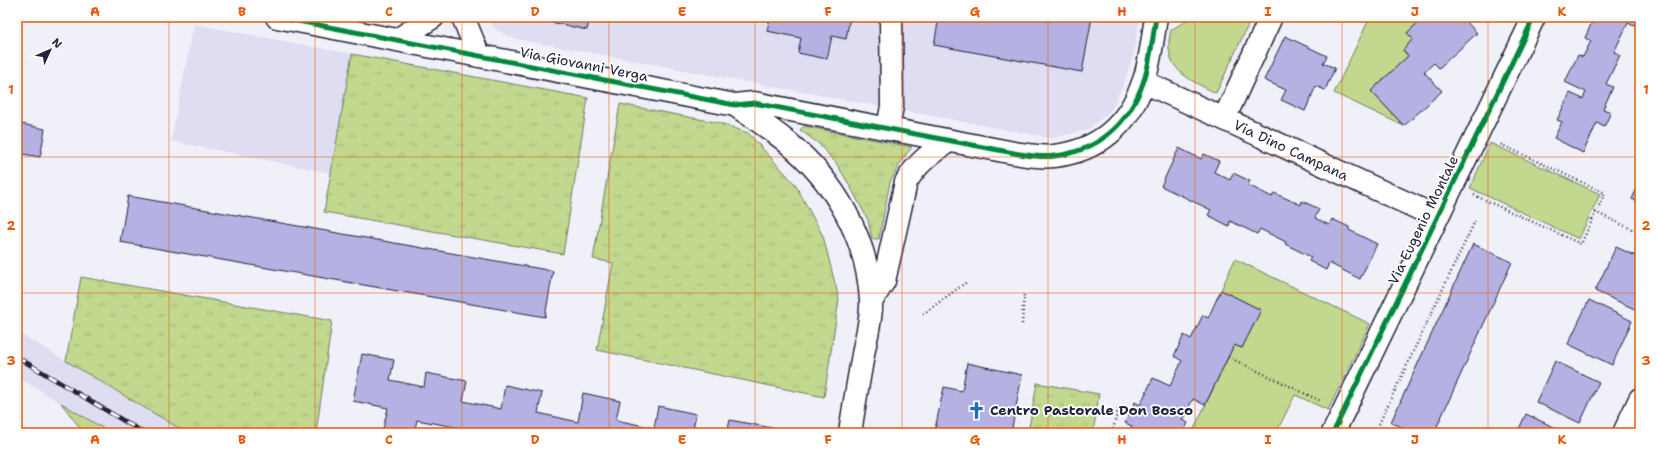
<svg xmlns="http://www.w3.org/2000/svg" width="1657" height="450" font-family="'Shantell Sans',sans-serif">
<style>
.built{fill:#deddf2}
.grass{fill:url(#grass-tufts);stroke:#727d64}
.garden{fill:#c1d88e;stroke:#727d64}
.building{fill:#b5b2e3;stroke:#22223b}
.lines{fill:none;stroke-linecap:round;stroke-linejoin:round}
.street-casing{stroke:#22223b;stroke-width:25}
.path{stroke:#22223b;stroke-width:2.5;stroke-dasharray:1 3;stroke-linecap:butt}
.street{stroke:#fff;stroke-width:22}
.rail-casing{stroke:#22223b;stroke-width:4.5}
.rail{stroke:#fff;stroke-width:3;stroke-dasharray:9;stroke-linecap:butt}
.cycleway-casing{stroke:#fff;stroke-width:8}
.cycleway{stroke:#00873e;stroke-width:5}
.grid{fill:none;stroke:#e8590c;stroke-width:1;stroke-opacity:0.55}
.labels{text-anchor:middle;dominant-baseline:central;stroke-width:3.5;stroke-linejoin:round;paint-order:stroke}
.street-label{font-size:14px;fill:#22223b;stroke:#fff}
.poi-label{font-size:14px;font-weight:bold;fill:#22223b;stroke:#fff;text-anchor:start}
.neatline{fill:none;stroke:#e8590c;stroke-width:1.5}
.grid-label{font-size:13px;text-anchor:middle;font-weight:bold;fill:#e8590c}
</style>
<defs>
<pattern id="grass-tufts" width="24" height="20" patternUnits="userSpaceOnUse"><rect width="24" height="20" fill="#c1d88e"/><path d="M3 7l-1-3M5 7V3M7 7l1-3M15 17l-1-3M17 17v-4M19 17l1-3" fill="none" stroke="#a6b97b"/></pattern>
</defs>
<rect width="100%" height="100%" fill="#f0f0f9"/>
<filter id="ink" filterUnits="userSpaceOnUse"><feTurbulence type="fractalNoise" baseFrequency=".025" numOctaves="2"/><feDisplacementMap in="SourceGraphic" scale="8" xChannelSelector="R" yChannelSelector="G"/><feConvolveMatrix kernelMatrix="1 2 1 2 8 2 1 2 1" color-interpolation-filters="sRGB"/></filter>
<g filter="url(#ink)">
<path class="built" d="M487,17H1140L1134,52L1124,83L1111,110L1088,130L1051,138L516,39L498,31L489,22Z
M194,24L352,54L331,173L171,141Z
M17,332L187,433H111L17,377Z"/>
<path class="grass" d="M352,54L588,98L563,254L324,212Z
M620,104L720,123L748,133L795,184L823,236L839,299L824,397L597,350L613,263L593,259Z
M804,126L912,147L902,160L890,182L879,239H872L868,220L850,186L836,163L818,143L800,130Z
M81,277L332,321L316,433H187L66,361Z
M1037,383L1099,394L1093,433H1028Z
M61,403L111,433H84Z"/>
<path class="garden" d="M1192,17H1252L1216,93C1187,79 1161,68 1171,30Z
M1370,17H1424L1407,33L1413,39L1403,50L1408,56L1371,91L1404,126L1334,93Z
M1490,143L1600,194L1579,239L1470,188Z
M1235,259L1370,324L1328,410L1295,395L1276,433H1192L1234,345L1242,348L1260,310L1221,290Z"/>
<path class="building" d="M538,17H590L587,30L537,19Z
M676,17H695L694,21Z
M770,17H850L846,39L832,36L827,59L798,53L801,38L767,31Z
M939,17H1092L1082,72L934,45Z
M1424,17H1462L1477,33L1439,68L1434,63L1424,72L1442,91L1404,126L1371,91L1408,56L1403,50L1413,39L1407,33Z
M1589,17H1639L1634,26L1628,23L1614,52L1620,55L1606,84L1613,87L1603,109L1611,112L1604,127L1597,123L1583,153L1554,138L1562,122L1557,120L1570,93L1583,99L1586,92L1565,82L1578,55L1583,57L1591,41L1585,38L1592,22L1587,20Z
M1285,36L1327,56L1323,63L1335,68L1325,90L1316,86L1305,111L1281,100L1286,90L1264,80Z
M17,123L45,129L40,157L17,153Z
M1179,148L1201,159L1204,154L1219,161L1214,172L1230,180L1233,173L1250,181L1248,185L1272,197L1274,193L1301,205L1302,201L1319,209L1315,218L1329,225L1332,219L1349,227V230L1377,244L1360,279L1329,263L1326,270L1309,261L1311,257L1285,244L1286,242L1260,229L1257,234L1230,221L1229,226L1208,215L1211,210L1161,186Z
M1640,182V203L1632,199Z
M128,196L553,271L545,317L120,242Z
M1473,244L1512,262L1434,433H1414L1391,422Z
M1616,247L1640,258L1639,311L1595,291Z
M1221,290L1261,310L1242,348L1234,345L1205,405L1193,399L1182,420L1188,423L1183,433H1129L1132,426L1125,423L1135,402L1140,405L1153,378L1170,386L1182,361L1174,356L1184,335L1191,339L1203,315L1208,318Z
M1589,300L1632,321L1612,365L1568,344Z
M362,354L394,360L390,380L424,387L426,373L467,381L463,401L501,409L505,385L542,393L538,413L578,422L583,393L620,401L616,420L654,428L658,406L696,414L693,430L710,433H459L460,428L417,420L414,433H403L383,429L388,408L353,401Z
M1555,361L1599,382L1580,423L1536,402Z
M967,363L1022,375L1011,433H951L935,429L944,387L962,391Z
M1526,414L1566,433H1517Z
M730,420L777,429V433H727Z"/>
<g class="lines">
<defs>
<path id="street" d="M277,17L735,105L754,103L1014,153C1027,155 1041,158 1054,156C1098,151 1128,125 1143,83C1150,65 1153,36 1156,17
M463,17L479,56
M397,40L433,17
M1144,82L1437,217
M735,105C753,117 771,129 787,142C835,181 868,239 871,301C872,317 867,334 864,349C859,377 854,405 850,433
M1224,119L1271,17
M888,129L892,106L891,17
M871,302L884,281L906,182C917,163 932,152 949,141
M1333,433L1534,17
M1624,433L1640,399"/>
</defs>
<use href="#street" class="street-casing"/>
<path class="path" d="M1474,195L1581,244L1605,193L1500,144
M1595,212L1640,233
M923,314L968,281
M1022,324L1024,293
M1228,357L1321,401
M1379,424L1475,221
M1112,433L1119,406"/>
<use href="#street" class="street"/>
<defs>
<path id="rail" d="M17,357L144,433"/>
</defs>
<use href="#rail" class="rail-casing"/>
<use href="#rail" class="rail"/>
<defs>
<path id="cycleway" d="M277,17L735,105L754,103L1014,153C1027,155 1041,158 1054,156C1098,151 1128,125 1143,83C1150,65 1153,36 1156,17
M1333,433L1534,17"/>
</defs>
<use href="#cycleway" class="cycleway-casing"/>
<use href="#cycleway" class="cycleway"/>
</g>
</g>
<path class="grid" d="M169,17V433M315,17V433M462,17V433M609,17V433M755,17V433M902,17V433M1048,17V433M1195,17V433M1342,17V433M1488,17V433M17,157H1640M17,293H1640"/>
<defs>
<symbol id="church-bare" viewBox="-9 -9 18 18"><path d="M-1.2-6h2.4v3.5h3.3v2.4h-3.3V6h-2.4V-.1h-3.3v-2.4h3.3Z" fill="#1f6fb2" stroke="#fff" stroke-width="2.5" paint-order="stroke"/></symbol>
</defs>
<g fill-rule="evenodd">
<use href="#church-bare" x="964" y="398" width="25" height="25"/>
</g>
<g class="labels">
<g class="street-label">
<text transform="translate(584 64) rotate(11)">Via Giovanni Verga</text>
<text transform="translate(1291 150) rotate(25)">Via Dino Campana</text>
<text transform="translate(1423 220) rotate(-64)">Via Eugenio Montale</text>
</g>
<g class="poi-label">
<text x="990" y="410">Centro Pastorale Don Bosco</text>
</g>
</g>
<rect width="1657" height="450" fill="none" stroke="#fff" stroke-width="44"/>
<g transform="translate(50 50) rotate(45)" stroke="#ffffff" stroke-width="3" paint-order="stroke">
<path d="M0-3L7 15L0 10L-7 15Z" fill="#22223b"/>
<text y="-6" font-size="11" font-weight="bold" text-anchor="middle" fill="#22223b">N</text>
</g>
<rect x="22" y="22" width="1613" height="406" class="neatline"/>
<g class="grid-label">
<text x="95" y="16">A</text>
<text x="242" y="16">B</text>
<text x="389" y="16">C</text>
<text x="535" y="16">D</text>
<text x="682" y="16">E</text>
<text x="828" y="16">F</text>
<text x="975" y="16">G</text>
<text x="1122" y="16">H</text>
<text x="1268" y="16">I</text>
<text x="1415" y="16">J</text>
<text x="1562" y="16">K</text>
<text x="11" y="94">1</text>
<text x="1646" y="94">1</text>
<text x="11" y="230">2</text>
<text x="1646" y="230">2</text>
<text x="11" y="365">3</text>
<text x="1646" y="365">3</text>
<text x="95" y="444">A</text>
<text x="242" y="444">B</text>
<text x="389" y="444">C</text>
<text x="535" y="444">D</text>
<text x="682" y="444">E</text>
<text x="828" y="444">F</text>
<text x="975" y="444">G</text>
<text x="1122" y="444">H</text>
<text x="1268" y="444">I</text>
<text x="1415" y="444">J</text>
<text x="1562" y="444">K</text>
</g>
</svg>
